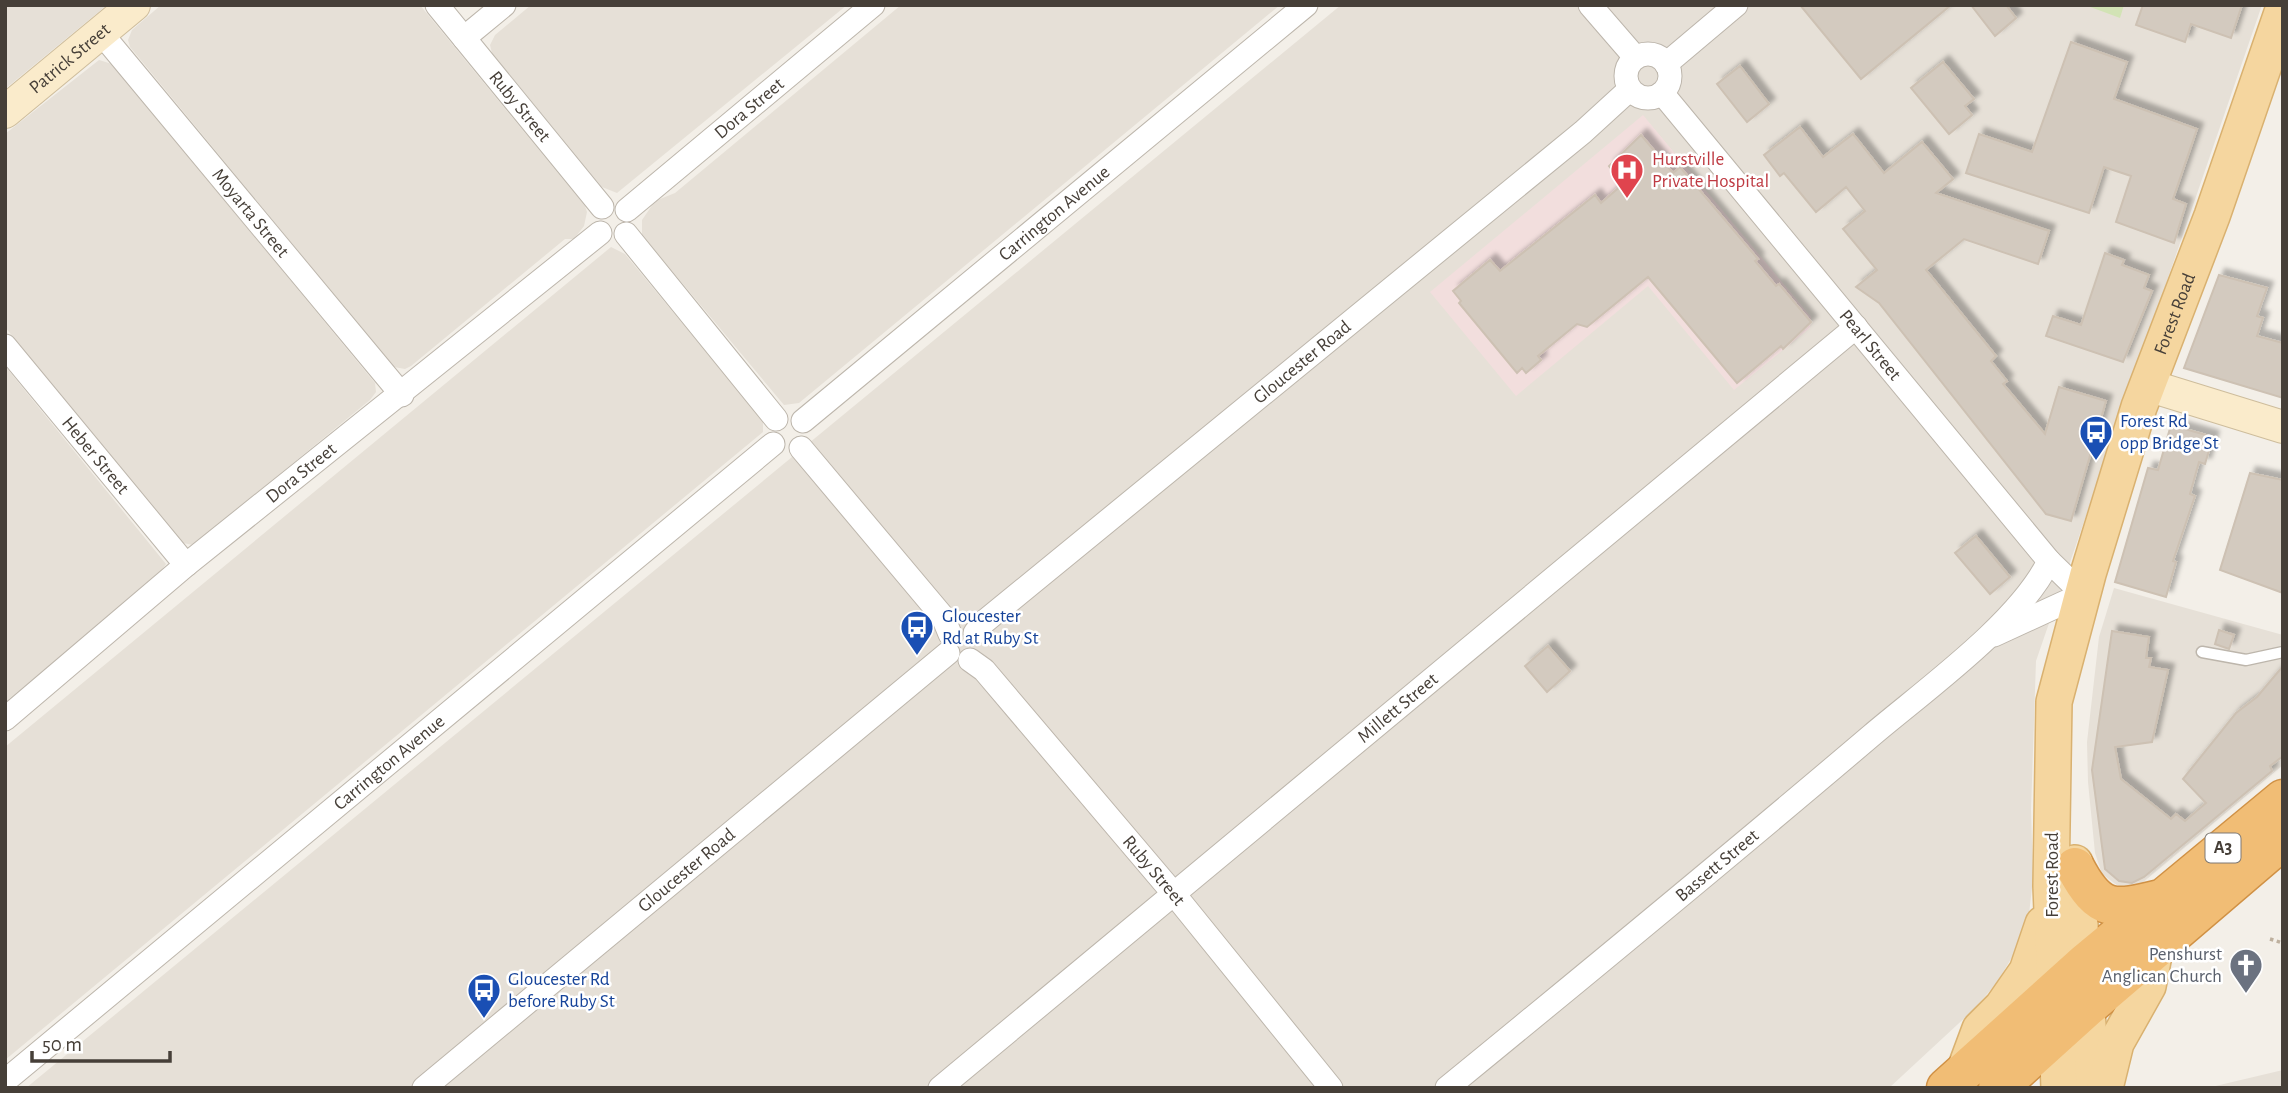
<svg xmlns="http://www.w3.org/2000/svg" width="2288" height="1093" font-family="'Alegreya Sans',sans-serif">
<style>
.residential{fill:#e6e0d7}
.medical{fill:#f2dedd}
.green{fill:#d2e3b5}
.building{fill:#d3cabf;stroke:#cdc1b3;stroke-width:2;filter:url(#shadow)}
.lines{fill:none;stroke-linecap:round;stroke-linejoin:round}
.lane-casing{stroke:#bdb6ac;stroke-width:13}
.street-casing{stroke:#bdb6ac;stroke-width:25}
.secondary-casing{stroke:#cebd9c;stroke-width:34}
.primary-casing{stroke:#d9b170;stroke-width:38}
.highway-casing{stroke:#d09145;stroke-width:41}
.path{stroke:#beb09e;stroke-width:3.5;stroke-dasharray:3.5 3.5;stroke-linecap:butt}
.lane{stroke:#fff;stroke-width:10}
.street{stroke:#fff;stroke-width:23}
.secondary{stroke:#faebcb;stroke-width:32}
.primary{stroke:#f5d69f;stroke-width:35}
.highway{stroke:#f1bd75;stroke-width:38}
.labels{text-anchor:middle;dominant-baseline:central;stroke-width:5;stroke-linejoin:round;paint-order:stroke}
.shield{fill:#fff;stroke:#7e7974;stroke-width:2}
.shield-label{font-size:18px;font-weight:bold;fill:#463f38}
.street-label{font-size:19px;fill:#463f38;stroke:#fff}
.health-label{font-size:19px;fill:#be3a42;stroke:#fff;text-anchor:start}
.transit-label{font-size:19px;fill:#164399;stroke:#fff;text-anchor:start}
.worship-label{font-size:19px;fill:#5b616d;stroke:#fff;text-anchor:end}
</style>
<defs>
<filter id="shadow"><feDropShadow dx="6" dy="-6" stdDeviation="2" flood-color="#0004"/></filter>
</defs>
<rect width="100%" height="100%" fill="#f3efe8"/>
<path class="residential" d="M5,5H107L5,89Z
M161,5H420L585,206L587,212L584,226L574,239H565L411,366L405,369L394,367L130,47L128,40L132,30Z
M531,5H847L617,193L602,187L492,53L490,45L495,35Z
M901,5H1280L799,403L784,405L642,235V220L655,201L675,193Z
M1341,5H2262L2036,661L2031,810L2033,879L2029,914L2018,947L1996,984L1971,1012L1889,1088H26Z
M99,60L112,64L375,383L376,392L370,400L193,545L183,543L5,327V134Z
M611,247L625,254L763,421V432L5,1060V747Z
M5,366L166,564L157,577L5,702Z
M2114,588L2283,635V765L2141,884L2129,887L2118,886L2102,874L2095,853L2088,782L2087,742L2099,637Z
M2283,1070V1088H2207Z"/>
<path class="medical" d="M1643,115L1811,317L1810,328L1734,390L1648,286L1516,396L1430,292Z"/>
<path class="green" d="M2085,5H2124L2120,18Z"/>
<path class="building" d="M1800,5H1951L1861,79Z
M1971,5H2006L2016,18L1995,36Z
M2143,5H2242L2231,38L2191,24L2185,42L2136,25Z
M2071,42L2127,62L2114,99L2197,129L2173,199L2186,204L2174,243L2116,222L2131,176L2104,167L2089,213L1966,173L1979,134L2032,152Z
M1943,62L1974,99L1965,106L1972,115L1949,134L1911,88Z
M1740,66L1769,104L1747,122L1717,84Z
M1800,127L1823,157L1853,134L1884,173L1922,142L1953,179L1936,193L2049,231L2038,264L1964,239L1926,270L1996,356L1991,361L2007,381L2003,384L2045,434L2059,387L2106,401L2071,521L2046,514L1879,303L1856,287L1877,270L1843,229L1865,211L1846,187L1816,212L1784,173L1780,176L1764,155Z
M1641,135L1673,173L1680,167L1758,259L1755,261L1776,286L1779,284L1811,322L1783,349L1781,346L1737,383L1648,277L1587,327L1577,324L1538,356L1541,360L1526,373L1522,368L1517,373L1459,303L1461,301L1453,291L1490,260L1500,271L1595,195L1601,203L1623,184L1609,166Z
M2105,253L2124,260L2122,265L2149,275L2144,288L2152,291L2123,362L2046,336L2053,316L2081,325Z
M2219,275L2267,288L2257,316L2263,318L2257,336L2283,343V398L2184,368Z
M2171,425L2213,437L2205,464L2199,462L2190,494L2195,496L2173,561L2176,562L2166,597L2115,582L2148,468L2158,470Z
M2250,473L2283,480V593L2220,570Z
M1976,536L2010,577L1990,594L1955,553Z
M2219,630L2234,635L2229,649L2215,644Z
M2112,631L2149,637L2146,658H2151L2149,667L2168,670L2152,742L2115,747L2121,779L2171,819L2176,814L2185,821L2206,803L2183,779L2236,713L2257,697L2283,666V756L2270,766L2272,771L2144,877L2132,883L2119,881L2105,869L2092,770Z
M1548,646L1570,671L1547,692L1525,666Z"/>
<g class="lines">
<defs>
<path id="lane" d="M2202,652L2246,660L2283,652"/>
<g id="street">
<path id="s1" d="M437,5L602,207"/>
<path d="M1590,5L1635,57"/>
<path id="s2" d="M101,33L402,395"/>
<path d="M464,38L504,5"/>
<circle cx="1648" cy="76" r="22"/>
<path d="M1666,64L1736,5"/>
<path id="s3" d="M1662,93L2049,561L2083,594L1994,635"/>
<path id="s4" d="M627,210L873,5"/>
<path d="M626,234L776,419"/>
<path id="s5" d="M5,346L186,565"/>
<path id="s6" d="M803,421L1306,5"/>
<path d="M801,448L943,617L950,634"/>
<path id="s7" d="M975,633L984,622L1583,132L1629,90"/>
<path id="s8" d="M970,660L984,670L1174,894L1331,1088"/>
<path id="s9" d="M5,719L186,565L600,233"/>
<path id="s10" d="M5,1081L773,444"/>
<path id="s11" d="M424,1088L948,653"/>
<path id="s12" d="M940,1088L1856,327"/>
<path id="s13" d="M1447,1088C1590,971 1732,854 1872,735C1925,690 2020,622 2049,561"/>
</g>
<g id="secondary">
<path id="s14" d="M5,112L134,5"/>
<path d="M2147,385L2283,427"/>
</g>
<g id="primary">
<path d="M2075,863L2093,1088"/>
<path d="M1964,1072L1980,1029L2002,1007L2027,971L2043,924"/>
<path id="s15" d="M2059,1088L2051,886L2054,702L2088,574L2139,407L2212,216L2283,10"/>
<path d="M2105,1088L2116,1043L2148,986L2155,950"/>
</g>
<path id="highway" d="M2075,867C2100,915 2115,910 2164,898
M1946,1088L2085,963L2283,799
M1998,1088L2089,1006L2283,840"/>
</defs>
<use href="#lane" class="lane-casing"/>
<use href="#street" class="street-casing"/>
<use href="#secondary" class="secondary-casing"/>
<use href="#primary" class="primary-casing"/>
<use href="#highway" class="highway-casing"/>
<path class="path" d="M2270,939L2283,943"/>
<use href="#lane" class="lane"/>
<use href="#street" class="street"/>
<use href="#secondary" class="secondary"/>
<use href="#primary" class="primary"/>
<use href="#highway" class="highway"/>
</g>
<defs>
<symbol id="hospital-pin" viewBox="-11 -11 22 30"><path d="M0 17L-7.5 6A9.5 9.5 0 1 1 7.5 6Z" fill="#e0444e" stroke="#fff"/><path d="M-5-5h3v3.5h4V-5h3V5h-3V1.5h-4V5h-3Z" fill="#fff"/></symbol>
<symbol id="bus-pin" viewBox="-11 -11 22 30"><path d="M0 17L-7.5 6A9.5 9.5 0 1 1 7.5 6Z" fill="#1a4fb4" stroke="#fff"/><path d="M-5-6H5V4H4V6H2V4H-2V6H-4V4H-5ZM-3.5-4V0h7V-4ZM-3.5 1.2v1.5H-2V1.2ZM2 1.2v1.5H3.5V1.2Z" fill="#fff"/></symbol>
<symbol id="church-pin" viewBox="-11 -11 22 30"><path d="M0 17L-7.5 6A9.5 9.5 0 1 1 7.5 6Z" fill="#6b7280" stroke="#fff"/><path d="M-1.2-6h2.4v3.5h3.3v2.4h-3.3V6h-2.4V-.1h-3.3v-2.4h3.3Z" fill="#fff"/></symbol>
</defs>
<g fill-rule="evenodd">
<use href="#hospital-pin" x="1608" y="151" width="38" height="52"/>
<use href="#bus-pin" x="2077" y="413" width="38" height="52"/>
<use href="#bus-pin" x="898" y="608" width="38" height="52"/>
<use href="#church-pin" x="2227" y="946" width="38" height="52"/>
<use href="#bus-pin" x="465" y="971" width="38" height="52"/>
</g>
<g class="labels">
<rect class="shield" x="2205.5" y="833.5" width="35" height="29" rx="5"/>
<g class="shield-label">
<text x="2223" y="848">A3</text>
</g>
<g class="street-label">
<text stroke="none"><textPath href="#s14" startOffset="84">Patrick Street</textPath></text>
<text stroke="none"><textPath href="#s1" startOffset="131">Ruby Street</textPath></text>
<text stroke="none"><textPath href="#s4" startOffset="159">Dora Street</textPath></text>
<text stroke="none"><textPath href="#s6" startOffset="326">Carrington Avenue</textPath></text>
<text stroke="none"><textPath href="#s2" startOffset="234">Moyarta Street</textPath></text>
<text stroke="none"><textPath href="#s15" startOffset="793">Forest Road</textPath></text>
<text stroke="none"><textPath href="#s3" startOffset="327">Pearl Street</textPath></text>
<text stroke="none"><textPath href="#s7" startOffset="425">Gloucester Road</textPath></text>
<text stroke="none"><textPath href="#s5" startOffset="142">Heber Street</textPath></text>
<text stroke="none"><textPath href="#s9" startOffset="385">Dora Street</textPath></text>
<text stroke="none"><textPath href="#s12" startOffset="595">Millett Street</textPath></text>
<text stroke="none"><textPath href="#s10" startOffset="499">Carrington Avenue</textPath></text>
<text stroke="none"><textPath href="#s13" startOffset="350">Bassett Street</textPath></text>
<text stroke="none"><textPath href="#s11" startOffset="341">Gloucester Road</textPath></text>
<text stroke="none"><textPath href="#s8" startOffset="280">Ruby Street</textPath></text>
<text transform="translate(2052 875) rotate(-90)">Forest Road</text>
</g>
<g class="health-label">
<text x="1652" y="159">Hurstville<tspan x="1652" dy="22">Private Hospital</tspan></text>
</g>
<g class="transit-label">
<text x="2120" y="421">Forest Rd<tspan x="2120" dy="22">opp Bridge St</tspan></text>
<text x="942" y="616">Gloucester<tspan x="942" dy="22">Rd at Ruby St</tspan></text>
<text x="508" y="979">Gloucester Rd<tspan x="508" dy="22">before Ruby St</tspan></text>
</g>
<g class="worship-label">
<text x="2222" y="954">Penshurst<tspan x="2222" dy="22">Anglican Church</tspan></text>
</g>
</g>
<rect width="2288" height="1093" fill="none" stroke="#463f38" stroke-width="14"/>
<path d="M32 1051v10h138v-10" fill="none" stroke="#463f38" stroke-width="3.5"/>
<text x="42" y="1051" font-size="21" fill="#463f38" stroke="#ffffff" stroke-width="5" paint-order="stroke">50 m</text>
</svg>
